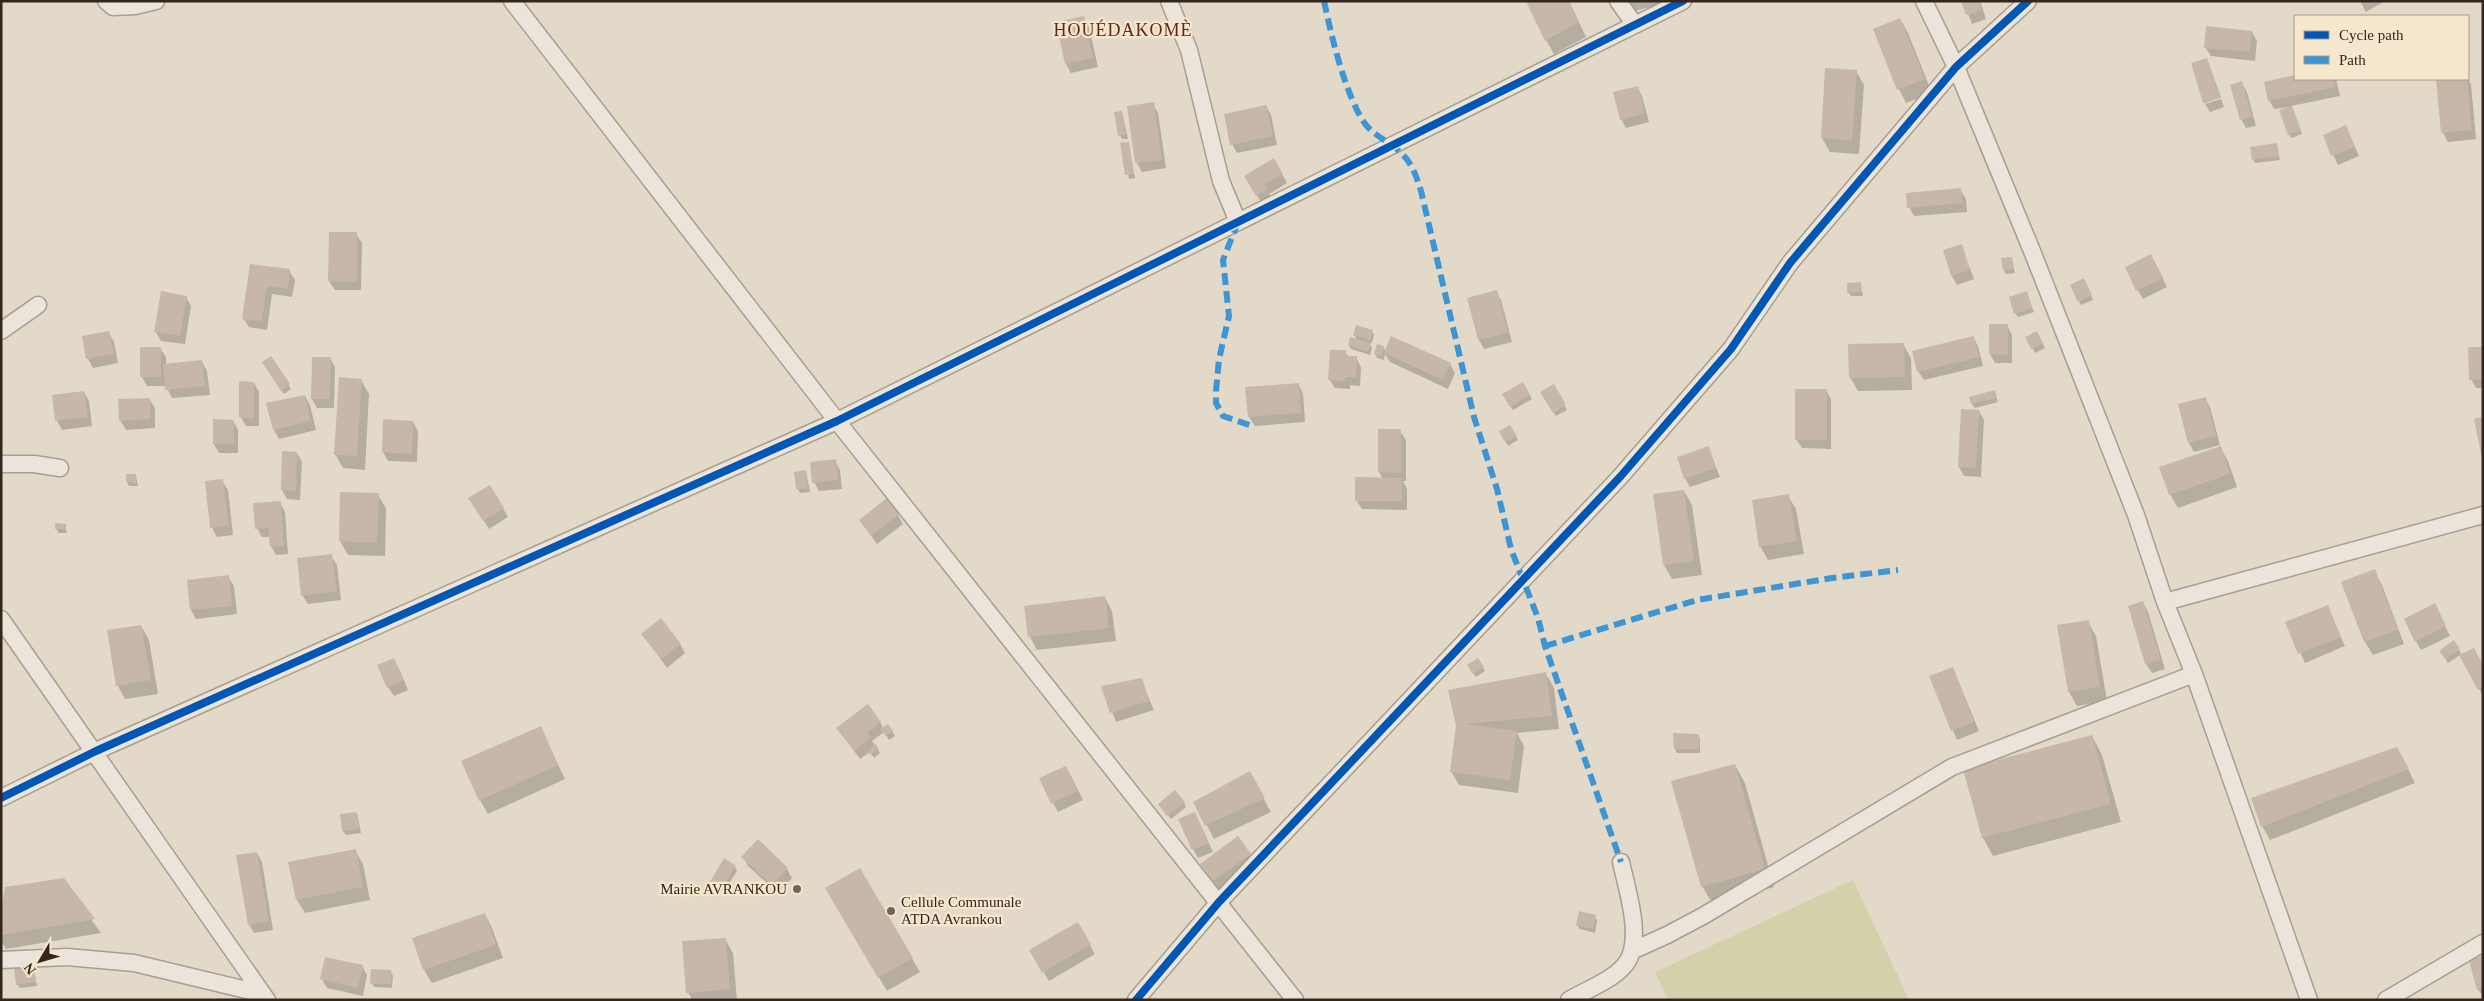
<svg xmlns="http://www.w3.org/2000/svg" width="2484" height="1001" font-family="Georgia,serif">
<style>
.green{fill:#d3d1aa}
.shadow{fill:#0003}
.building{fill:#c6b7a9}
.lines{fill:none;stroke-linecap:round;stroke-linejoin:round}
.street-casing{stroke:#a79e92;stroke-width:19}
.street{stroke:#eae4db;stroke-width:16}
.quiet{stroke:#3d95d4;stroke-width:6;stroke-dasharray:12 6;stroke-linecap:butt}
.cycleway-casing{stroke:#f5e7cd;stroke-width:11}
.cycleway{stroke:#0057b8;stroke-width:8}
.poi-dot{fill:#716558;stroke:#f5e7cd;stroke-width:2}
.labels{text-anchor:middle;dominant-baseline:central;stroke-width:4.5;stroke-linejoin:round;paint-order:stroke}
.poi-label{font-size:15px;fill:#34261c;stroke:#f5e7cd;text-anchor:end}
.quarter-label{font-size:18px;letter-spacing:1px;fill:#60261b;stroke:#f5e7cd}
</style>
<rect width="100%" height="100%" fill="#e2d9c8"/>
<path class="green" d="M1853,880L1909,1000H1668L1655,972Z"/>
<path class="shadow" d="M1569,1L1586,37L1554,54L1546,40Z
M1629,1H1662L1663,4L1634,11Z
M1963,1H1980L1986,19L1972,24Z
M2360,1H2385L2366,12Z
M1084,18L1089,27L1098,67L1071,73L1066,64Z
M1900,19L1908,33L1932,93L1906,103L1899,89Z
M2252,32L2257,41L2255,61L2211,56L2205,47Z
M2207,59L2221,97L2205,103L2192,64Z
M1827,69L1856,71L1864,85L1859,154L1830,152L1822,138Z
M2295,77V79H2336L2340,96L2291,106L2302,134L2291,138L2289,134L2288,107L2274,109L2269,100L2265,82Z
M2468,78L2471,84L2476,139L2448,142L2443,133L2437,79Z
M2242,83L2247,92L2256,126L2246,128L2241,119Z
M1637,87L1642,96L1649,122L1626,128L1621,119Z
M2221,99L2224,107L2210,112L2205,104Z
M1153,104L1158,113L1166,168L1142,172L1137,163L1129,107Z
M1266,106L1271,115L1277,145L1237,153L1232,144Z
M1122,112L1128,139H1122L1120,135Z
M2346,127L2359,156L2338,165L2324,136Z
M1128,144L1135,178L1129,179L1122,145Z
M2276,145L2280,160L2255,163L2253,159Z
M1274,160L1287,183L1269,194L1272,199L1262,204L1246,176Z
M1960,190L1966,199L1967,212L1914,216L1909,207Z
M356,234L362,243L361,290H335L329,281Z
M1961,246L1974,279L1957,285L1952,276Z
M2011,258L2015,273L2006,274L2004,270Z
M251,265L289,271L295,280L292,297L272,294L267,330L249,327L243,318Z
M2156,265L2167,287L2143,299L2138,290Z
M1860,283L1863,296H1851L1848,292Z
M2086,284L2093,300L2081,305L2079,301Z
M1496,292L1501,300L1512,342L1484,349L1479,340L1468,299Z
M2026,292L2034,312L2018,317L2015,313Z
M186,297L191,306L185,344L161,341L156,332Z
M2007,326L2012,335V363H1995L1990,354Z
M1372,331L1374,335L1372,343H1369L1372,348L1370,355L1351,349L1349,345L1357,340L1354,335Z
M109,333L114,342L118,363L93,368L88,359L84,337Z
M2037,333L2045,348L2035,353L2027,338Z
M1973,337L1978,346L1983,366L1924,380L1918,371Z
M1903,344L1911,358L1912,390L1858,391L1850,377Z
M160,348L166,357V365L202,362L207,371L210,395L172,398L166,386H147L142,377Z
M1384,348L1386,352L1450,364L1455,373L1448,389L1390,362L1385,354L1384,360L1377,358L1375,353Z
M2483,348V388H2476L2471,379Z
M1345,352L1349,357L1356,358L1361,367L1360,386L1350,385V389L1335,388L1329,379Z
M271,357L291,389L284,394L266,366Z
M330,358L335,367L334,408H317L312,399Z
M361,380L369,394L365,470L343,468L335,454Z
M254,383L259,392V426H246L241,417Z
M1298,384L1303,393L1305,422L1255,426L1249,417L1247,388Z
M1523,384L1532,399L1513,410L1504,395Z
M1553,386L1567,410L1556,416L1542,393Z
M1826,390L1831,399V449L1802,448L1796,439Z
M84,392L89,401L92,426L62,430L57,421L53,396Z
M1994,392L1998,402L1975,408L1972,404Z
M305,396L310,405L316,430L279,439L274,430Z
M2205,398L2210,407L2220,445L2194,452L2189,443Z
M149,399L155,408V428L126,430L120,420Z
M1962,410L1979,411L1984,420L1981,477L1964,476L1959,467Z
M233,421L238,430V453H219L214,444Z
M413,422L418,431L417,462L388,461L383,452Z
M1510,426L1518,440L1508,446L1501,432Z
M1379,430L1400,431L1406,440V481H1403L1407,489V510L1362,509L1356,500L1383,479L1379,472Z
M1708,447L1720,477L1690,487L1685,478Z
M2220,447L2228,461L2237,487L2178,508L2170,494Z
M297,453L302,462L300,500L287,499L282,490Z
M835,461L840,470L842,489L819,491L814,482Z
M806,471L810,492L800,493L798,489Z
M136,476L138,486H129L127,482Z
M222,481L228,490L233,535L217,537L212,528Z
M490,486L508,517L489,529L475,507Z
M1684,491L1692,505L1702,575L1672,579L1664,565L1654,495Z
M341,493L378,495L386,508L385,556L348,555L340,541Z
M1788,496L1796,509L1804,554L1768,560L1760,546Z
M280,503L285,512L288,554L276,555L271,546L270,537H262L257,528Z
M898,515L903,524L877,544L860,520Z
M65,525L67,533H59L56,529Z
M331,556L337,565L341,600L308,604L302,595Z
M2374,571L2382,585L2404,644L2373,655L2365,642L2343,583Z
M228,577L234,586L237,614L196,619L191,610Z
M1105,598L1112,611L1116,641L1037,650L1030,637Z
M2143,603L2148,612L2165,669L2152,673L2146,664L2130,607Z
M2327,607L2345,646L2305,663L2287,623Z
M2439,614L2450,636L2421,650L2416,641Z
M2088,622L2096,636L2107,701L2077,706L2069,692Z
M141,626L149,640L158,694L125,699L118,686Z
M643,634L680,644L685,653L667,668Z
M2454,642L2462,655L2483,666V696L2460,655L2448,663L2441,651Z
M1478,659L1485,671L1476,677L1468,666Z
M399,668L408,690L394,696L388,687Z
M1953,668L1979,731L1957,740L1931,677Z
M1546,674L1554,688L1559,729L1517,733L1524,746L1518,793L1459,785L1451,771L1457,725Z
M1141,680L1154,710L1116,722L1103,687Z
M880,722L883,728L888,725L895,736L889,740L884,732L872,741L880,753L874,758L870,752L860,759L838,729Z
M540,727L565,779L488,814L480,800Z
M1698,735L1700,739V753H1677L1675,749Z
M2092,736L2102,755L2121,822L1993,856L1983,838L1965,770Z
M2405,763L2415,783L2270,840L2262,826Z
M1735,765L1745,783L1774,887L1713,904L1702,886Z
M1249,773L1271,812L1214,839L1195,802Z
M1071,776L1083,800L1058,812L1053,803Z
M1184,803L1186,807L1171,819L1162,808Z
M357,813L361,833L346,835L343,831Z
M1199,822L1213,852L1198,858L1193,849Z
M1238,838L1255,864L1219,890L1207,873Z
M355,850L363,864L370,900L305,913L297,900Z
M257,853L262,862L273,930L254,933L249,924Z
M743,857L787,869L792,878L778,893L748,866Z
M735,867L737,871L724,892L713,886L711,882Z
M860,869L920,972L887,991L827,889Z
M63,880L101,933L6,949L1,941V916Z
M1580,913L1595,916L1597,920L1595,933L1580,929L1577,925Z
M485,914L492,928L503,958L432,983L424,970Z
M1078,924L1095,954L1049,981L1031,951Z
M725,939L733,953L737,1000H692L688,992Z
M2483,958V997L2478,989Z
M33,966L37,986L20,988L17,984Z
M362,966L367,975L363,996L327,988L322,979Z
M391,972L393,976L392,988L374,987L372,983Z"/>
<path class="building" d="M1526,1H1569L1579,22L1545,41Z
M1961,1H1979L1982,10L1966,15Z
M1084,16L1093,58L1065,64L1056,22Z
M1900,18L1925,79L1897,90L1873,29Z
M2206,26L2252,31L2250,52L2204,48Z
M2207,58L2220,98L2203,103L2191,63Z
M1825,68L1857,70L1852,141L1821,138Z
M2295,75V79H2333L2335,87L2268,101L2264,82Z
M2436,79H2467L2472,130L2441,133Z
M2242,81L2252,117L2240,120L2230,85Z
M1638,86L1645,113L1620,120L1613,92Z
M1154,102L1162,160L1135,163L1127,106Z
M1266,105L1273,136L1230,145L1224,114Z
M2292,106L2301,130L2288,135L2279,110Z
M1122,111L1126,135L1118,136L1114,112Z
M2346,125L2355,147L2331,156L2323,135Z
M1129,142L1134,174L1125,175L1120,143Z
M2277,143L2279,156L2252,160L2250,147Z
M1274,158L1283,174L1265,184L1268,189L1256,196L1244,176Z
M1961,188L1963,203L1907,208L1906,193Z
M329,232H357V282L328,281Z
M1962,244L1970,270L1951,276L1943,250Z
M2151,254L2163,278L2136,291L2125,267Z
M2012,257L2014,269L2003,270L2001,258Z
M250,264L290,269L288,289L267,286L262,321L242,319Z
M2084,278L2092,295L2078,302L2070,285Z
M1861,282L1862,292L1847,293V283Z
M1497,290L1508,333L1478,340L1467,298Z
M161,291L187,296L180,336L154,332Z
M2027,291L2032,308L2014,314L2009,297Z
M1989,324H2008V355L1989,354Z
M1356,325L1373,330L1370,340L1353,335Z
M109,331L114,354L86,359L82,336Z
M2037,331L2043,343L2031,349L2025,337Z
M1391,336L1451,363L1443,380L1384,353Z
M1974,336L1979,357L1917,372L1912,351Z
M1350,337L1371,343L1368,352L1348,345Z
M1904,343L1905,377L1849,378L1848,344Z
M1377,344L1384,346L1382,356L1374,354Z
M140,347H161V377H140Z
M2468,347H2483V379L2469,380Z
M1330,350H1346V356H1357L1356,377H1346L1345,381L1328,380Z
M271,356L290,384L281,391L262,362Z
M312,357H331L330,399H311Z
M202,360L205,386L165,390L163,364Z
M339,377L362,379L357,456L334,455Z
M239,381L254,382V418L239,417Z
M1523,382L1530,395L1510,407L1502,394Z
M1299,383L1301,413L1248,417L1245,387Z
M1554,384L1566,405L1553,413L1540,392Z
M1795,389H1827V440H1795Z
M1995,390L1997,398L1971,404L1969,397Z
M84,391L88,417L55,421L52,395Z
M305,395L311,421L273,430L266,403Z
M2206,397L2216,436L2188,443L2178,404Z
M150,398L151,419L119,421L118,399Z
M1961,409L1979,410L1976,468L1958,467Z
M2483,417V458H2482L2474,419Z
M213,419L234,420V444H213Z
M383,419L413,421L412,454L382,452Z
M1510,425L1517,436L1505,442L1499,431Z
M1378,429H1401V473L1378,472Z
M1709,446L1716,468L1684,479L1677,457Z
M2221,446L2230,474L2169,495L2159,467Z
M282,451L297,452L296,491L281,490Z
M836,459L838,480L812,483L810,462Z
M806,470L808,488L796,489L794,472Z
M126,474H136V483L126,482Z
M1355,477L1402,478V501H1355Z
M223,479L229,526L210,528L205,481Z
M490,485L504,508L483,521L468,498Z
M1684,490L1694,561L1663,565L1653,494Z
M340,492L379,493L377,543L339,541Z
M1789,494L1797,541L1759,547L1752,500Z
M887,498L899,514L871,536L859,520Z
M281,501L284,546L270,547L268,528L255,529L253,503Z
M55,523L66,524V529H55Z
M332,554L337,591L301,596L297,558Z
M2375,569L2398,630L2364,642L2341,582Z
M229,575L232,606L190,610L187,580Z
M1105,596L1109,628L1028,637L1024,606Z
M2143,601L2161,660L2145,664L2128,606Z
M2435,603L2446,626L2415,642L2404,619Z
M2328,605L2341,637L2298,654L2285,622Z
M661,618L681,644L661,659L641,634Z
M2089,620L2100,687L2068,692L2057,625Z
M141,625L151,680L116,686L107,630Z
M2454,640L2460,649L2445,659L2439,651Z
M2474,648L2483,665V687L2478,690L2459,655Z
M394,658L404,680L387,688L377,665Z
M1478,658L1484,667L1473,674L1467,665Z
M1953,667L1974,722L1951,731L1929,676Z
M1546,672L1552,716L1464,724L1517,731L1510,780L1450,772L1456,725L1448,690Z
M1142,678L1149,701L1110,713L1101,686Z
M868,704L881,722L867,732L871,738L854,751L836,728Z
M888,724L893,731L886,736L880,729Z
M541,726L558,765L479,801L461,761Z
M1673,733L1699,734V749H1674Z
M2092,735L2111,804L1982,838L1963,769Z
M875,743L879,749L870,755L868,752Z
M2397,747L2409,769L2261,827L2251,798Z
M1735,764L1765,869L1701,887L1671,781Z
M1066,766L1078,791L1051,804L1039,778Z
M1250,771L1265,798L1205,826L1193,802Z
M1175,790L1185,802L1167,816L1158,804Z
M357,812L359,829L342,831L340,814Z
M1195,812L1209,843L1192,850L1178,819Z
M1238,836L1251,854L1213,881L1200,864Z
M758,839L788,868L772,885L741,857Z
M356,849L363,887L296,900L288,862Z
M257,852L269,921L248,925L236,855Z
M724,858L736,866L721,889L710,882Z
M860,868L913,958L878,978L825,888Z
M64,878L95,919L1,935V909L5,887Z
M1579,911L1596,915L1593,929L1576,925Z
M485,913L496,945L423,970L412,938Z
M1078,922L1091,944L1042,973L1029,950Z
M726,938L730,989L686,993L682,941Z
M2483,956V988L2477,990L2469,960Z
M325,957L363,965L358,988L320,979Z
M33,965L36,982L16,985L14,968Z
M371,969L391,970V984H370Z"/>
<g class="lines">
<defs>
<path id="street" d="M106,1L113,7L135,6L156,1
M512,1L837,421L1295,1000
M1169,1L1189,50L1221,181L1238,222
M1618,1L1635,25
M1924,1L1956,67L2032,251L2136,515L2165,602L2194,674L2309,1000
M1,331L38,305
M1,464H34L60,468
M2165,602L2483,515
M1,619L267,1000
M1,798L96,751L837,421L1683,1
M1634,950L1667,935L1703,916L1952,767L2194,674
M1,960L67,957L134,963L263,994
M1136,1000L1219,902L1620,477L1731,349L1790,263L1956,67L2028,1
M1569,1000C1586,990 1611,981 1624,966C1645,943 1627,890 1621,862
M2386,1000L2483,943"/>
</defs>
<use href="#street" class="street-casing"/>
<use href="#street" class="street"/>
<path class="quiet" d="M1324,1C1331,35 1346,98 1366,125C1377,138 1391,142 1402,154C1412,163 1417,178 1421,191L1474,417L1497,489L1511,549L1538,618L1545,646L1621,862
M1238,222L1223,260L1229,316L1219,359L1216,391V403L1223,416L1255,427
M1545,646L1697,600L1832,578L1898,570"/>
<defs>
<path id="cycleway" d="M1,798L96,751L837,421L1683,1
M1136,1000L1219,902L1620,477L1731,349L1790,263L1956,67L2028,1"/>
</defs>
<use href="#cycleway" class="cycleway-casing"/>
<use href="#cycleway" class="cycleway"/>
</g>
<g class="poi-dot">
<circle cx="797" cy="889" r="5"/>
<circle cx="891" cy="911" r="5"/>
</g>
<g class="labels">
<g class="poi-label">
<text x="787" y="889">Mairie AVRANKOU</text>
<text x="901" y="902" text-anchor="start">Cellule Communale<tspan x="901" dy="17">ATDA Avrankou</tspan></text>
</g>
<g class="quarter-label">
<text x="1123" y="30">HOUÉDAKOMÈ</text>
</g>
</g>
<rect width="2484" height="1001" fill="none" stroke="#34261c" stroke-width="5"/>
<rect x="2294" y="15" width="175" height="65" fill="#f5e7cd" stroke="#a89a86"/>
<rect x="2304" y="31" width="25" height="8" fill="#0057b8" stroke="#a89a86"/>
<text x="2339" y="40" font-size="15" fill="#34261c">Cycle path</text>
<rect x="2304" y="56" width="25" height="8" fill="#3d95d4" stroke="#a89a86"/>
<text x="2339" y="65" font-size="15" fill="#34261c">Path</text>
<g transform="translate(40 961) rotate(232)" stroke="#f5e7cd" stroke-width="4" paint-order="stroke">
<path d="M0-4L9 19L0 12L-9 19Z" fill="#34261c"/>
<text y="-8" font-size="14" font-weight="bold" text-anchor="middle" fill="#34261c">N</text>
</g>
</svg>
